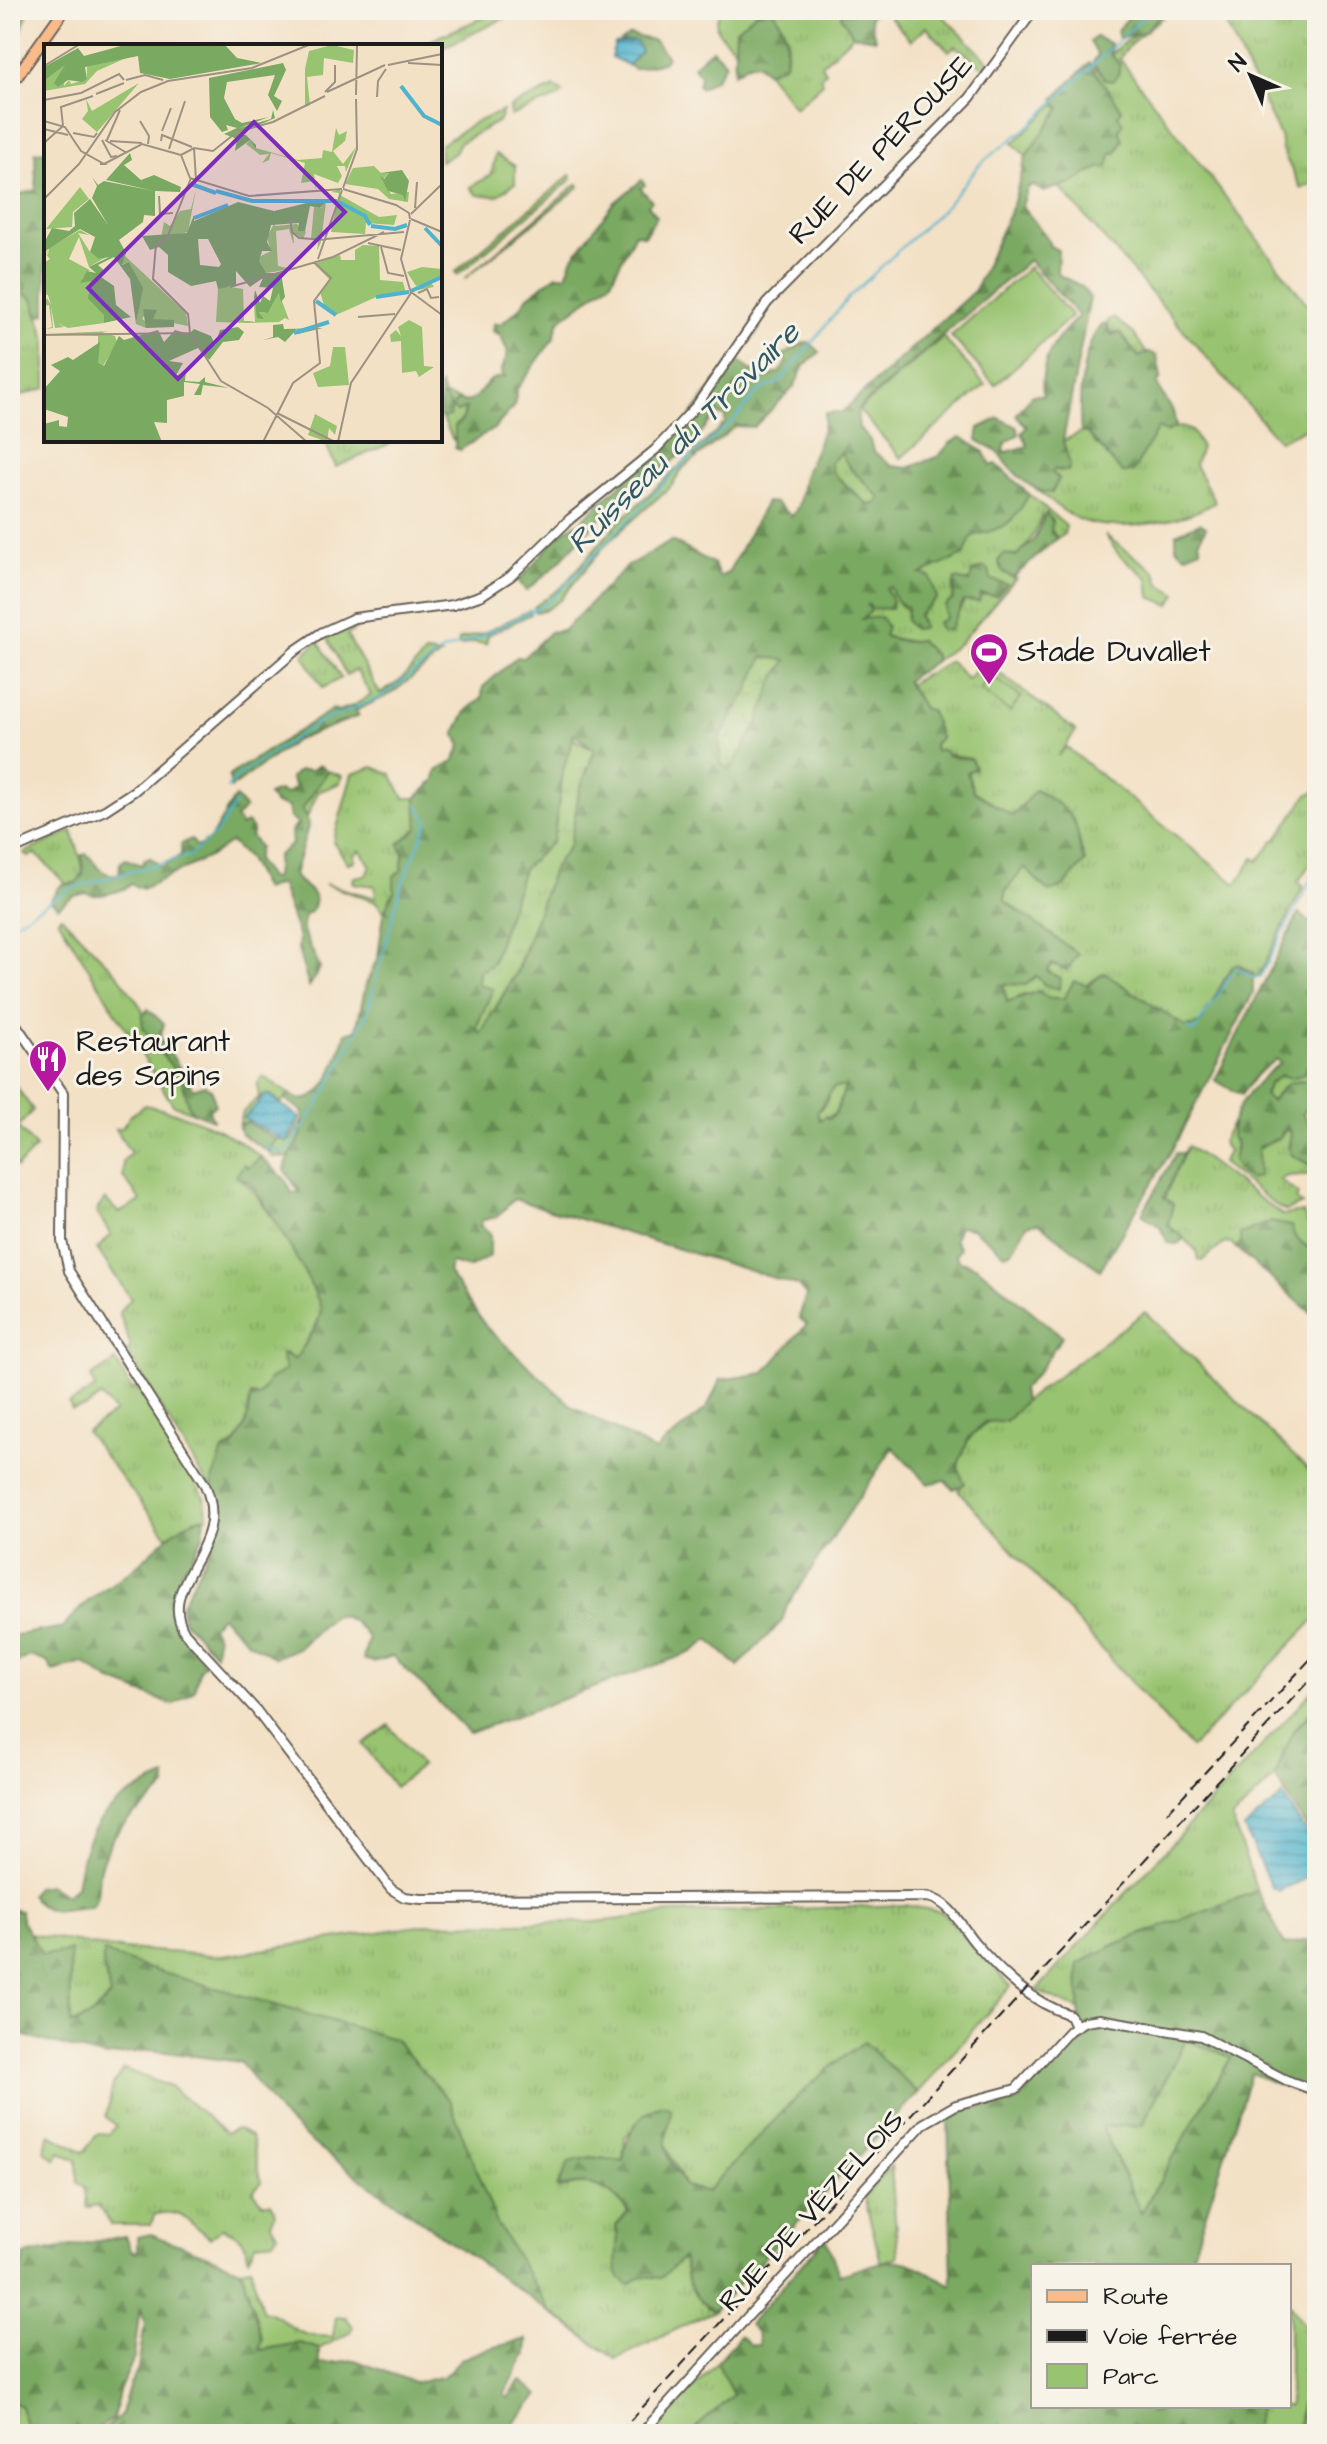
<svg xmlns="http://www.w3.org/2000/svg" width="1327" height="2444" font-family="'Architects Daughter',sans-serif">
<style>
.grass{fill:url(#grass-tufts);stroke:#5a7046;stroke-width:2;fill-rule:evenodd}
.forest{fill:url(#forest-firs);stroke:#4b623f;stroke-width:2;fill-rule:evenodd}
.wetland{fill:url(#wetland-marsh);stroke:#5a7046;stroke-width:2}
.park{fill:#98c370;stroke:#5a7046;stroke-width:2}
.water{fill:url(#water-rules);stroke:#366875;stroke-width:2}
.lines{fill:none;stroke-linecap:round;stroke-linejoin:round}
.stream{stroke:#4fb3ce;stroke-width:2}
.tertiary-casing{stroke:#676158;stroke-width:12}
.primary-casing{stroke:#676158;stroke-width:14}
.tertiary{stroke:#fff;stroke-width:8}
.primary{stroke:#fabb8b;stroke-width:10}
.rail{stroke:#1c1c1c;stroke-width:2;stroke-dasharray:12 6;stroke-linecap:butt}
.labels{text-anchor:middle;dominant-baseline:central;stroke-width:6;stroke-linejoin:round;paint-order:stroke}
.street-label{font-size:30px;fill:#1c1c1c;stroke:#f7f3e8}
.poi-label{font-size:30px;fill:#1c1c1c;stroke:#f7f3e8;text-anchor:start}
.water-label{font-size:32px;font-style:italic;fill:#305863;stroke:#f7f3e8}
.inset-river{fill:none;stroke:#4fb3ce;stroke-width:4}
.inset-road{fill:none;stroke:#9d9282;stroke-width:2}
.view{fill:#7b2cbf;fill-opacity:0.15;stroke:#7b2cbf;stroke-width:4}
.inset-edge{fill:none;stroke:#1c1c1c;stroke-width:4}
</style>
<defs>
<pattern id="grass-tufts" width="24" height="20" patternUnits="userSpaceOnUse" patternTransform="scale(2)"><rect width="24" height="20" fill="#98c370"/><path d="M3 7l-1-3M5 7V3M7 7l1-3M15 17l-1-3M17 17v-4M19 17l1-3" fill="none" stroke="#82a760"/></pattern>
<pattern id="forest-firs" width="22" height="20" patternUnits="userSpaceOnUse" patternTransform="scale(2)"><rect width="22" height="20" fill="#7aa962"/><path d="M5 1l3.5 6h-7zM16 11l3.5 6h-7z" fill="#638950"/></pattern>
<pattern id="wetland-marsh" width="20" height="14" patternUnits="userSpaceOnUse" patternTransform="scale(2)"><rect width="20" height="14" fill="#98c370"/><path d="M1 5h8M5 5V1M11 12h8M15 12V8" fill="none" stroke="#82a760"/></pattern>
<pattern id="water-rules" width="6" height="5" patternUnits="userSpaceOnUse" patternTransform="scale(2)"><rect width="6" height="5" fill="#4fb3ce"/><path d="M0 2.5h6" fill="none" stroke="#4191a6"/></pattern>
</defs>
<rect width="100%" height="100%" fill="#f7f3e8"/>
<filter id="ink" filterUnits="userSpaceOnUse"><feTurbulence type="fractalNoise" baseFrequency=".0125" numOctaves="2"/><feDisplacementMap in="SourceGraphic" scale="16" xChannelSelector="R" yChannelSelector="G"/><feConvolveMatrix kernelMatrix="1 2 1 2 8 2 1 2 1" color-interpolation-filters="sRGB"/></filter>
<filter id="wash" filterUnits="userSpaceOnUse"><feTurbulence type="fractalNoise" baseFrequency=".006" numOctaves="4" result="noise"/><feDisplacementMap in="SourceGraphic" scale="32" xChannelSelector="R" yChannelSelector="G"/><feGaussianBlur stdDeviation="1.8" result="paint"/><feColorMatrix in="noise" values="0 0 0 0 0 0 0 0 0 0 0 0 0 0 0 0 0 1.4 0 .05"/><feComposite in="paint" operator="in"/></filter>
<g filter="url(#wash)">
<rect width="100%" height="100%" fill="#f3e1c6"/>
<path class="grass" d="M500,10H522L440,49V46H418Z
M721,10H760C744,20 733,33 737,52C725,36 708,32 721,10Z
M771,10H843L841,16L853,35L821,65L826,72L820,77L823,83L795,108L767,72L785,64L788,38Z
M884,10H937L989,62L985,68L955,46L949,51L926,27L911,41Z
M1164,10H1170C1155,26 1128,40 1120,59L1317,317V423L1279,441L1057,184C1070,185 1069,181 1079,176C1120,156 1137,105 1093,77L1091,64L1103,74L1116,64L1111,54C1120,45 1130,37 1146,29C1151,26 1158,15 1164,10Z
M1219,10H1317V180L1301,189L1282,150L1280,136Z
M555,87L563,92L559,97L510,116V107Z
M1055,104L1060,109L1026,156L1013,143Z
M503,111L499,121L459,143L455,153L440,161V145L474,123Z
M496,154L515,166V183L497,196L477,195L470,187L491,175Z
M570,175L572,179L457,275L455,272Z
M578,184L579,187L464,279L577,184Z
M10,264L13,274L25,285L24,293L33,299L46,339V388L10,399Z
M1114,318L1134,334L1147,354L1139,357L1120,333L1108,332V320Z
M440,384L444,396L459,400L456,409L460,411L465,408L463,419L455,426L457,437L453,440L443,419L452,407L440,398Z
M1182,427L1192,431L1201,447L1195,465L1215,502C1185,522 1121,532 1086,522C1067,517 1049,499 1034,487L1052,493L1059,479L1051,472L1054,469L1062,472L1066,457L1063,441L1081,432L1088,433L1097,446L1158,428Z
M324,440H398L336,467Z
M841,452C852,472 867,480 881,498L876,504L868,505L833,473L829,462Z
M693,454L696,458L684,467L672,485L606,544L560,600L547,609L535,612L534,607L562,587L618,523Z
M1029,494L1066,526L1064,534L1057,538L1042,516C1033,542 1020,549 1010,573L1016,578L960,643L935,661V655L912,642L883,636L862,619L867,604L881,608L887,596L886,588L890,587L896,600L922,627L918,615L937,598L930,577L920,575C936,562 954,545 971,537C1006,520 1007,534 1029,494ZM989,576L994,583L990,594L964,601L949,629L945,618L953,599V584Z
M1105,535L1156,572L1160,584L1177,594L1170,605L1150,597L1148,578L1119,555Z
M530,610L531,614L488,635L486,644L473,642L460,646L458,640L484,633Z
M360,621L362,625L347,635L380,694L400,681L426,653L441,655L391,694L357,710L353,706L371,695L356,670L346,675L327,637Z
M318,641L341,678L323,688L303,655Z
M965,647L1076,731L1058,756L1066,747L1236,884L1254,858L1258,861L1273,841L1277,839L1307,795L1317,791V854L1298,882L1303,887L1258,977L1238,964L1225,978L1200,1025L1186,1027L1104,973L1064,999L1024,995L1007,1002L1003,984C1031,985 1032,978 1053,964C1060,959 1070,957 1078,955L1005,901V893L1024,867L1063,887L1085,862L1074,821L1013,817L973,791L967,772L975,768L971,759L935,751L934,744L940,738L931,712L923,708L909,684L950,661L967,679L981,665L965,653Z
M573,739L595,749L579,792L570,845L554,867L516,972L481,1033L476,1028L492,990L479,985V971L492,963L523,869L553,841L563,771Z
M373,767L391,774L404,798H416L418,828L399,844L404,853L401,871L394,876V891L384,912L376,902L325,884L376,898L375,886L353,883L354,877L366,875L371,866L360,850L354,855L355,861L348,863L333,842L352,774Z
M328,771L342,776L340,783L318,792L307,817L302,809Z
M72,831L84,869L77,883L66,884L35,853L29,857L24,853Z
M61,916L118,975L141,1007L152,1041L182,1080L193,1112L173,1105L58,919Z
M829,1065L833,1070L828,1078L834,1086L846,1087C839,1102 838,1118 820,1120L817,1112L826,1103L833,1086L827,1087L819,1067Z
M1311,1072L1315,1075L1312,1080L1287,1083L1271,1102L1265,1096L1269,1084L1281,1075L1290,1078Z
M263,1076L289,1094L281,1103L271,1095H262L247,1122L239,1126L243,1112L259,1097L257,1084Z
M10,1078L33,1110L18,1127L36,1148L17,1167L10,1159Z
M145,1105C189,1115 226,1129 261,1157L248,1168L244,1164L240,1179C255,1183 323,1297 321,1311C321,1321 301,1350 295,1360L285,1353V1370L269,1380L259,1396L251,1395C251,1415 243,1443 223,1451L212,1481V1492L127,1351L131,1347L119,1312L131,1299L97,1249L111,1235L96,1211L105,1199L119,1213L141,1201L123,1177V1161L131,1153L115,1129L122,1128L130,1116Z
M303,1120L301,1144L288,1157H273L269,1152L276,1139L290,1141Z
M1231,1125L1236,1150L1256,1151L1287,1128L1291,1134L1288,1147L1317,1165V1172C1305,1179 1291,1171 1280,1180L1298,1194L1296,1200L1302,1204L1286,1211L1278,1207L1222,1163L1228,1152L1222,1142Z
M1188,1146L1282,1215L1303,1212L1312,1235L1317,1240V1255L1295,1237L1290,1226L1277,1225L1236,1248L1231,1243H1225L1202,1261L1198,1260L1196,1250L1168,1225L1165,1191Z
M1145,1312L1317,1478V1617L1191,1748L958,1490L961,1488C957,1470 957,1457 968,1441C981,1420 1003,1417 1022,1403C1061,1373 1104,1342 1145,1312Z
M116,1361L132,1390L136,1387L142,1394L204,1497L208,1516L167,1536L86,1432L115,1412L101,1396L86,1407L72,1410L69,1404L95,1388L91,1377Z
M1317,1686V1705L1292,1732L1275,1777L1232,1819L1257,1891L1116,1944L1079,1964L1080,2010L1036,1991Z
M389,1725L421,1766L395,1787L363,1744Z
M905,1905L942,1912L1011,1986L918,2093L864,2042C803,2083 757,2140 706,2192L685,2186L665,2144L671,2109L625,2136L623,2161L591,2157L557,2187L561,2190C586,2175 614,2189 628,2212L616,2226L619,2251L642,2276L683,2256C684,2275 696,2303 714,2311L616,2359L550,2311L497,2224L449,2100L104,1952C100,1965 109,1982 110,1996L92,2015L70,2025V1952L42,1956L30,1934L110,1948L223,1956L431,1924L595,1922L671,1913Z
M1186,2040L1232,2057L1141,2214L1102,2126L1142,2125Z
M124,2069L171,2087L226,2133L237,2129L251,2136L261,2182L253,2191L263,2203H271L276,2213L271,2223L278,2233L273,2241L256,2243L248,2257C245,2240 238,2233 222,2228L210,2238C187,2222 183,2207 154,2215L151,2225H112L98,2205L87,2207L85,2187L78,2183L77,2160L60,2152L56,2160L44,2151L50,2134L84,2152L98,2133L109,2134L117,2126L106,2117L113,2085Z
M891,2166L898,2257L881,2262L864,2196Z
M251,2267L262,2311C278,2313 285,2324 298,2331C309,2337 321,2336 333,2337L336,2316L346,2317L353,2327L351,2332L319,2349L300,2343L258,2350L262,2339L241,2269Z
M1289,2304L1312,2336L1297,2434H1254L1259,2406H1289Z
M717,2362L733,2395L689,2434H652Z
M10,2401L21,2406L28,2434H10Z"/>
<path class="forest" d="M12,10H29L10,62Z
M760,10H772C789,29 786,41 785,64L767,72L757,63L748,64L734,73L736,29Z
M843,10H876L870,18L875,39L853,35L841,16Z
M1134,10H1164L1145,32L1119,38L1117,31Z
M630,35L655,41L667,57L663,62L634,69L628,65L641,51L635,41L619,42Z
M1096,37L1111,44V55L1120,64L1118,75L1112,81L1106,80L1093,62L1098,55L1090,42Z
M712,49L726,63L716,78L701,88L698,86L700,75L693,66Z
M1089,63C1099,78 1111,92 1122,110L1118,115L1123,124L1119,131L1123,139L1116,153L1112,152L1108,167C1089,168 1080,182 1068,185C1058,188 1053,187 1044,192L1034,186L1028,187L1022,206L1046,236L1050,246L1058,250L1057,274L1081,286L1090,298L1063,441L1070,465L1068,471L1054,469L1052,472L1059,479L1051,493C1027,490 1013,471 999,454C994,447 984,445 977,440L979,428L999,418L1017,427L1019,434L1006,443L1003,453L1028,446L1022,433L1027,427L1016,415L1032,395H1043C1039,360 1054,340 1079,316L1029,260L857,410L859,428L870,440L873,451L892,466L908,468L939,456L950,443L961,437L984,452L991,466L996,464L1029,494C1013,525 1005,528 972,536L964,555L921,574L930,577L937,598L918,615L923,628L913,629L906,621L907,608L896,600L890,587L886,589L892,601L891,609L872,608L867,604L871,611L862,619L881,617L887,627L884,636L905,642L920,640L935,656V661L906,681L923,708L931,711L940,738L934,744L935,751L941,749L949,756L971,759L975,768L967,772L973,791L1013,816L1035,790C1048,796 1070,810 1075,824C1080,837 1078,850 1085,862L1063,887L1049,892L1024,867L1005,892V901L1078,954L1067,970L1052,964L1047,971L1060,978L1059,989L1045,985L1036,976L1026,985L1003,984L1007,1002L1039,991L1047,998H1064L1074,981L1089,985L1104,973L1186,1027L1200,1024L1232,967L1238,964L1253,975V993L1173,1148L1100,1270L1039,1223L1027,1225L1012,1251L1005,1254L972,1228L959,1226L954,1239L960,1249L956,1254L958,1260L977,1267L1062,1336L1037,1374L1022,1389L1024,1401L1007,1421L984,1422L969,1438L957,1467L965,1484L953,1489L945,1480L928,1484L893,1447L787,1606L782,1621L738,1666L709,1640L692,1652L469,1733L393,1656L373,1662L363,1659L368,1638C360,1626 349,1615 333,1615L298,1648L275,1658L247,1641L221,1616L211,1626L217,1637L215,1654L183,1620L181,1606L210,1548L216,1518L212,1481L223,1451L234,1446L246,1425L250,1398L259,1396L269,1380L285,1370L281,1354L295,1359C302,1348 321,1324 321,1310C321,1298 259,1189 247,1181C244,1179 240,1178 236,1176L244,1164L248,1168L261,1157L285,1179L292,1193L299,1192L285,1170C290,1144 308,1142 302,1111L286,1100L289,1094C321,1118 339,1056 346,1033L356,1030L366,984L378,957L384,912L394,891V876L401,871L404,853L399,844L418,828L416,798L435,780L437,771L454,761L461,746L455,733L467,710L482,698L483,687L517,657L523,658L550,632L564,630L627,566L672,541L714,564L719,577L728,573L766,502L775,503L792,516C802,505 800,489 805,474C813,453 824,436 825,413L842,412L975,290L1013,205L1026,156L1060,109L1054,99ZM841,453C849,473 867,481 880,498L876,504L868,505L833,473L830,462ZM763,657L786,661C762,693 754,735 730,769L749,689ZM574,734L595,750L579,792L570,845L554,867L517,972L481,1033L476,1028L493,989L478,985L479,971L492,964L523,869L553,841L563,771ZM834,1087H845L836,1113L829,1119L826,1116L820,1120L817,1112ZM514,1199L797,1285L806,1295L799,1318L807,1324L764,1373L720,1380L707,1408L655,1451L573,1407L487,1328L448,1272L451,1263L469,1268L490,1256V1233L480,1225L483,1220L497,1217Z
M46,151V313L39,316L33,299L24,293L25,285L13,274L10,264V197L36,190L35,152Z
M642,180L645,185L640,188L652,201L648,205L657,216L644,236L635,233L611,281L559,321L554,338L517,389L514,406L495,428L460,450L455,448V427L463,419L466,408L457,412L452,408L450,416L440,418V398L444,397L451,407L459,400C476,408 482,384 493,379C497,377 501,378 505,376L501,373L508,352L500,335L492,331L493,324L502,323L521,307L528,296L557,275H566L573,257L614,203Z
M1103,324L1107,325L1112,335L1120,333L1139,357L1150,352L1157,356L1161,377L1157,385L1173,411L1176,427L1166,432L1158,428L1133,472L1122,473L1088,433L1081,432C1078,403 1081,343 1103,324Z
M757,325L760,328L737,359L750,370H760L763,379L780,372L786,363L784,354C794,351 799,343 809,342L820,352L804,366L794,387L754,427L736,426L696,458L693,454L725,423V416L716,414L691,446L595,523L554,567L526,591L518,580C540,563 552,533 579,523L684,425Z
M1046,513L1052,520L1051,533L1057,538L1013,578L1002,571L998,561L1004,554L1016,556L1034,540Z
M1200,523L1206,527L1199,542L1201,549L1186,555L1176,548V534Z
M984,567L989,570L991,580L1007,584L996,596L981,594L979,602L964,601L949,630H941L937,623L946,618L945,606L953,599L955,579L970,582L972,572Z
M353,706L359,716L296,740L231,788L229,776L237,770L333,709L338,711Z
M319,765L328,771L302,809L309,823L294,875C299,886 313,887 315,900L311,912L305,914L302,929L320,968L309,987L298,950L299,938L280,884L264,890L248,859L231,842L211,856L142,889L131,884C125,891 95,899 86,893L74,896L58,907L50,900L61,885L76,883L83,875L82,855L87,854C97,865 101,877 119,874L120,863L126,859L142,865L145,859L151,858L162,867L181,855V844L191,839L197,847L210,839L235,797L245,808L236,818L241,826L247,823L253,830L251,836L259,847L256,860L270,879L275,878L277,856L292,844L291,831L298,824L290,818L288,807L275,804L268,795L278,791L286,794L295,787L290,778L300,770H311Z
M1299,913L1317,928V1097L1303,1114L1317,1138V1165H1310L1290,1154L1291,1134L1287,1129L1279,1138L1258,1147L1259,1176L1250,1179L1241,1174L1233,1160L1237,1142L1231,1137C1231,1107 1258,1080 1280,1063L1276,1059L1257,1074L1241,1095L1215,1080ZM1311,1072L1315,1075L1312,1080L1287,1083L1271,1101L1265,1096L1269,1084L1281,1075L1290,1078Z
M148,1009L164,1024L160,1037L193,1089L205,1085L212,1091L215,1105L209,1110L213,1120L193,1112L189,1107L182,1080L143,1028L142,1016Z
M247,1122L276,1139L269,1152L241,1134L239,1126Z
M1176,1153H1184L1164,1198L1173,1204L1168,1225L1184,1238L1178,1244L1168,1243L1160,1227L1142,1214Z
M1271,1222L1291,1226L1295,1237L1317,1255V1318L1236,1248L1240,1243V1234Z
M205,1517L203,1536L169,1602L176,1624L205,1664L200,1668L194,1691L173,1705L109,1680L84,1663L53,1671L47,1662L30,1656L17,1663L10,1651V1636L64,1627C86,1599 98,1594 126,1574C154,1555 173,1522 205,1517Z
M1317,1708V1844L1275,1777L1292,1732Z
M166,1777V1787C136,1818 118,1817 101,1864C96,1879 101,1894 92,1907C64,1906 49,1922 30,1894L36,1887L49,1885L66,1895L76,1887C85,1824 107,1801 166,1777Z
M1257,1891L1285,1945L1317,1938V2101L1251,2073L1189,2266H1033V2406H1259L1254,2434H689L733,2395L717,2362L740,2336L750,2345H759L757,2333L749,2324L826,2237L839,2275C903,2256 894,2253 952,2285L948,2113L1016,2102L1080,2034L1078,1964L1116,1944ZM1186,2040L1231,2057L1141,2213L1102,2127L1142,2125Z
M10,1909L21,1911L22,1921L42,1955L70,1951L71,2025L92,2015L110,1996C109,1981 100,1965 103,1952L146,1968L394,2039L449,2100L497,2224L550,2311L616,2359L321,2150L284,2119L240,2062L150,2050L105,2057L10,2032Z
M864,2042L918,2093L714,2311C692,2301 686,2279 683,2257L661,2278L642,2276L629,2285C605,2271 623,2248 616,2226L628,2212C617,2194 598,2181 576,2184C567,2185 564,2189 557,2188L569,2162L591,2157L623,2161C625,2138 639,2107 666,2105L671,2109C671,2121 666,2131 666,2142C665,2155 678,2175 685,2186L706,2192C758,2140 803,2083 864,2042Z
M151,2234L241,2269L262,2339L259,2350L300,2343L319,2349V2364L355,2360L416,2383L444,2376L461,2359L487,2349L527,2339L526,2354L504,2395L508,2398L520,2380L539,2395L504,2434H99L120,2416L130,2384L138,2369L145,2322L140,2306L134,2358L119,2392L113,2419L89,2434H28L21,2406L10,2401V2271L22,2266L24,2255L125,2236L132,2252H137V2237Z
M1317,2333V2434H1297L1312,2336Z"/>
<path class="wetland" d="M763,657L787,660L775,677L758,723L730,770L721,764L719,739L749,689Z"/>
<path class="park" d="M1029,267L1072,316L995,385L951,336Z
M943,337L985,385L901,458L859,410Z
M990,675L1021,697L1010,712L980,690Z"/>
<path class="water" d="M636,41L641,51L628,65L611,57L615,44Z
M267,1094L300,1118L287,1142L244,1118Z
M1283,1796L1317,1850V1873L1279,1891L1271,1887L1244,1828Z"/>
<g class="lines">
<path class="stream" d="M227,788L239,775L316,724L382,697L442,651L476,639L549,602L688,459L733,421L760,390L780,382L849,297L945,207L981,163L1030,125L1151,10
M10,925L72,888L191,855L217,832L236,803
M1236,968L1254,978L1260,977L1317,867
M1187,1028L1194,1032L1233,972
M265,1147L283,1153L291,1146L326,1092L367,1013L401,887L428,822L418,805"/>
</g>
</g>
<g filter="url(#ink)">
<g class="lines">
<defs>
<path id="tertiary" d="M10,851L105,810L134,791L296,650L321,633L354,618L453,605L482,595L511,576L570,519L655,450L697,405L767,303L970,98L1034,10
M10,1016L63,1093L62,1241L69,1271L205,1485C234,1550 154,1582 185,1633L256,1710L391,1889L404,1897L421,1899L928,1897C952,1903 961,1927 976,1944C1003,1975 1031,2002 1070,2015L1075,2026
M641,2434L923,2124L956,2105L1016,2089L1070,2030L1085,2021L1099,2019L1201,2036L1286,2080L1317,2091"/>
<path id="primary" d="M10,86L64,10"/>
</defs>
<use href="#tertiary" class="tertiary-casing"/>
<use href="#primary" class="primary-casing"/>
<use href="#tertiary" class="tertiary"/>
<use href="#primary" class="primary"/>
<path class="rail" d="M1167,1813L1317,1652
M618,2434L1317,1672"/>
</g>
</g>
<defs>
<symbol id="stadium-pin" viewBox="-11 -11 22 30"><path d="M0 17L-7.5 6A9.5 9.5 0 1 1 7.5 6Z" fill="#b5179e" stroke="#f7f3e8"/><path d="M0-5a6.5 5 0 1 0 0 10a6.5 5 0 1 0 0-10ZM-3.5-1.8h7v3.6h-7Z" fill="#fff"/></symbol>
<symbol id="restaurant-pin" viewBox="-11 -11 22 30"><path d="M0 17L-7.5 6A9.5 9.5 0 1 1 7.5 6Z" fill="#b5179e" stroke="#f7f3e8"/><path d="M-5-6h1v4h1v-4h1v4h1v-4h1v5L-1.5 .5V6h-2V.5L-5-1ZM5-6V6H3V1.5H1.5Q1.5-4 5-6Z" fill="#fff"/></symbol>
</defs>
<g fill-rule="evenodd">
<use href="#stadium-pin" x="967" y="630" width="44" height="60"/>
<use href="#restaurant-pin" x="26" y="1037" width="44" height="60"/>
</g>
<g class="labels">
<g class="street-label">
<text transform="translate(881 150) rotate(-46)">RUE DE PÉROUSE</text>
<text transform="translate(812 2211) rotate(-48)">RUE DE VÉZELOIS</text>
</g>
<g class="poi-label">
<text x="1017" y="652">Stade Duvallet</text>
<text x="76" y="1042">Restaurant<tspan x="76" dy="34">des Sapins</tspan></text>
</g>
<g class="water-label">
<text transform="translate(684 438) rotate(-45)">Ruisseau du Trovaire</text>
</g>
</g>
<g transform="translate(44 44)">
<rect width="398" height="398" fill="#f3e1c6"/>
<path d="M288,1L310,6L309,19L280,14L279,31L263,33L266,61L261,63V25L265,7ZM84,13L53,27L41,40L0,47V37L22,20L20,42L25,36L27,40L43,35V22ZM95,39L53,88L38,75L44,67L42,55L48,67ZM292,84L295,91L303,87L301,97L289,107L299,120L312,103L302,128L301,122H293L298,132L294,139L270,130L273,150L270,137L257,139L261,119L227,109L225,116L218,119L225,110L216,111L202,100L206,96L212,104L254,116L278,114L279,106L288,108ZM330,122L337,129H345L338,136L347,150L365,148L364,158L345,155L334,145L301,140L309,124ZM36,143L45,155L29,168L28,183L2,185ZM152,145L144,188L117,194L120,178L126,182L136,167L147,165ZM296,145V151L335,173L353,171L350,181L322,179L321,190L287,188L295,149L287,148ZM282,157L292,159L282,158L277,198L273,207L274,198L267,195L270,163L277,164ZM231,178V182L253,180L262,188L259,195L249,189L250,199H249L245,185L232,187L234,222L247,225L222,229L211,215L227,207L223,193ZM36,186L45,191L34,189L46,208L56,215L67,210L45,223L35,193L25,215L53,230L46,226L38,235L48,237L53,250L44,255L61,271L60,279L24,284L13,279L20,283L11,284L7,263L9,284L1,285L8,283L5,261L0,262L3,254L7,261L4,251L0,250V219L6,215L0,208L4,211L5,204ZM319,201L335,202L336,236L359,238L362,249L339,250L292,271L280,261L276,248L286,236L270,220L296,211L297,216H311V206ZM81,212L142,269L144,282L109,275L104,265L98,275L103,278L102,284L92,280L98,244L85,218L77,221ZM378,223L398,225V237L394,234L386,237L390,243L369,247L379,241L372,242L363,228ZM181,242L199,245L200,277H206L211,278L210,259L216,275L221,276L215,268L224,269L235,249L245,276L241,274L235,278L204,279L172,278L174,245ZM365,276L378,283L380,322L390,323L375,333L372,327L358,329L357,297L347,298L346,291L352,286L357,292L354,283ZM68,287L58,288L71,292L73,298L59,322L54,320V292L1,290ZM289,303H301L305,341L274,343L269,329L286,322ZM271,370L293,382L291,391L285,384L283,398L264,391Z" fill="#98c370"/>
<path d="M84,0H180L193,14L218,19L126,35L96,29L94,12L41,23L43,35L38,38L24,36L14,43L10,39L21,21L0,37V23L34,4L40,12ZM239,19L242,26L230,52L238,57L233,67L224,51L231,31L183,38L180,54L191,75L198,79L225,73L195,84L227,75L229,66L231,74L195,90L202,91L212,101V105L206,96L191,107L193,95L180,90L193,84L182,81L184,86L178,88L166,73L165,34ZM86,109L88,116L80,121L97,136L110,131L137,143L136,148L111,147V172L100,171L99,178L75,196L82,209L78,221L85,218L99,244L92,280L86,235L70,213L54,221L62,228L57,233L70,242L72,261L87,273L60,279V271L44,255L47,237L36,239L43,227L52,229L45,223L65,213L55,215L46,208L51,193L36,185L3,206L4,211L0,199L8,184L25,187L31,182L30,169L46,155L64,181L48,154L53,142L48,133L54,141L60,137L110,147L62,136ZM358,126L365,137L361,158L359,151L344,147L336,132L340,135L345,129H336ZM275,156L283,157L276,164L266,162L261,187H254L255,179L227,181L223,198L228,207H218L215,217L222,229H237L241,253L237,258L235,249L224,269L215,268L221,276L213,274L210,253L211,246L216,259L219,252L226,257L229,244L215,243L219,234L206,243L192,227V241L174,245L172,237L147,242L124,228V211L115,203L106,206L98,192L143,189L150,171V177L194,158L230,167ZM164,195L177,220L175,223L156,221L154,195ZM99,265L113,266L109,275L130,276V283L102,284ZM239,280L240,285L279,284L254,290L253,285L241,298L234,293L219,296L229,293V281ZM194,283L200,288L195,296L179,298L165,316L154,304L125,317L139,319L131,333L142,326L141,337L155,338L161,333V338L185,344L159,341L157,351H150L156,340L140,338V352L123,356V379L110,378L118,398H0V380L15,376V382L23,383L24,373L0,365V345L16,327L7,321L24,313L29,316L56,298L54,319L60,322L75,292L80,296L114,286L120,298L131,286L145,290L150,285L167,292L171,301L176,286Z" fill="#7aa962" fill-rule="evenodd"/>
<path class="inset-river" d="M357,42L380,72L398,81M147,140L172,149M172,147L208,157H293M295,158L321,172L326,181M150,174L184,161M327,182L351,185L363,181M381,184L398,202M367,247L398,233M332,253L365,248M272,257L292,271M250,289L285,278"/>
<path class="inset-road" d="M364,19L398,21M344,21L398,10M0,22L36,0M82,36L101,31L119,36M281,48L291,38V21M283,48L341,21M52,50L80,39M312,51L313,2M333,53L334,37L342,25M0,56L37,49L75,30L80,36M0,77L21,83L37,107L60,120H56M96,77L105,92L104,100M19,82L17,63L49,52M0,85L24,91M118,87L127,64M29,89L50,93L53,89M58,96L67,113L73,112M61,96L83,109M63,96L76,66M66,97L98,99M117,97L118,91L148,103M0,99L19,82M150,104L152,136M125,105L141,57M137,111L146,134L205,152L298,145M137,111L150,104L169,107L193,88L229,78L281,52M60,120L98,100L137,111M147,134L123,194L112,200L109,235L144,270L146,289L177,337L224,364L263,398M299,144L313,105L312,55M299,145L352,161L365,169L366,175M115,152L116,170L129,169M0,155L35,120L71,68L97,48L124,37L208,24L267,0M371,164L373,138M367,170L398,140M246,173L248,188L255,194L282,196M367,175L398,188M282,195L360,188M324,199L357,206M337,203L344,229L360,232M274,215L298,146M186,243L289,213L340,188M367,248L398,271M374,249L383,245L387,254L395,253M314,273L351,270M0,291L146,289M233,369L291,398M219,398L249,339L276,319L270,257L287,234L270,218M294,398L307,339L367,249L357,215L366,176"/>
<path class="view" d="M210,78L301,168L134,335L44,244Z"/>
<rect width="398" height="398" class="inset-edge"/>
</g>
<rect width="1327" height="2444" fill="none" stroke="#f7f3e8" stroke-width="40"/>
<rect x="1031" y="2264" width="260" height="144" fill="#f7f3e8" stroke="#9f9d96" stroke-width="2"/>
<rect x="1047" y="2290" width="40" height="12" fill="#fabb8b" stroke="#9f9d96" stroke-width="2"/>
<text x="1103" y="2304" font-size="24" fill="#1c1c1c">Route</text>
<rect x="1047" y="2330" width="40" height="12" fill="#1c1c1c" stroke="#9f9d96" stroke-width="2"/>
<text x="1103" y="2344" font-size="24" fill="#1c1c1c">Voie ferrée</text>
<rect x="1047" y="2364" width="40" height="24" fill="#98c370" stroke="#9f9d96" stroke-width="2"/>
<text x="1103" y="2384" font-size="24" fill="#1c1c1c">Parc</text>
<g transform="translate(1251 76) rotate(315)" stroke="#f7f3e8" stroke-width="6" paint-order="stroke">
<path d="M0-6L14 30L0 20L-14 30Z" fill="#1c1c1c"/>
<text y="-12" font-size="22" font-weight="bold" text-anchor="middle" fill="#1c1c1c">N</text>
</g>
</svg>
